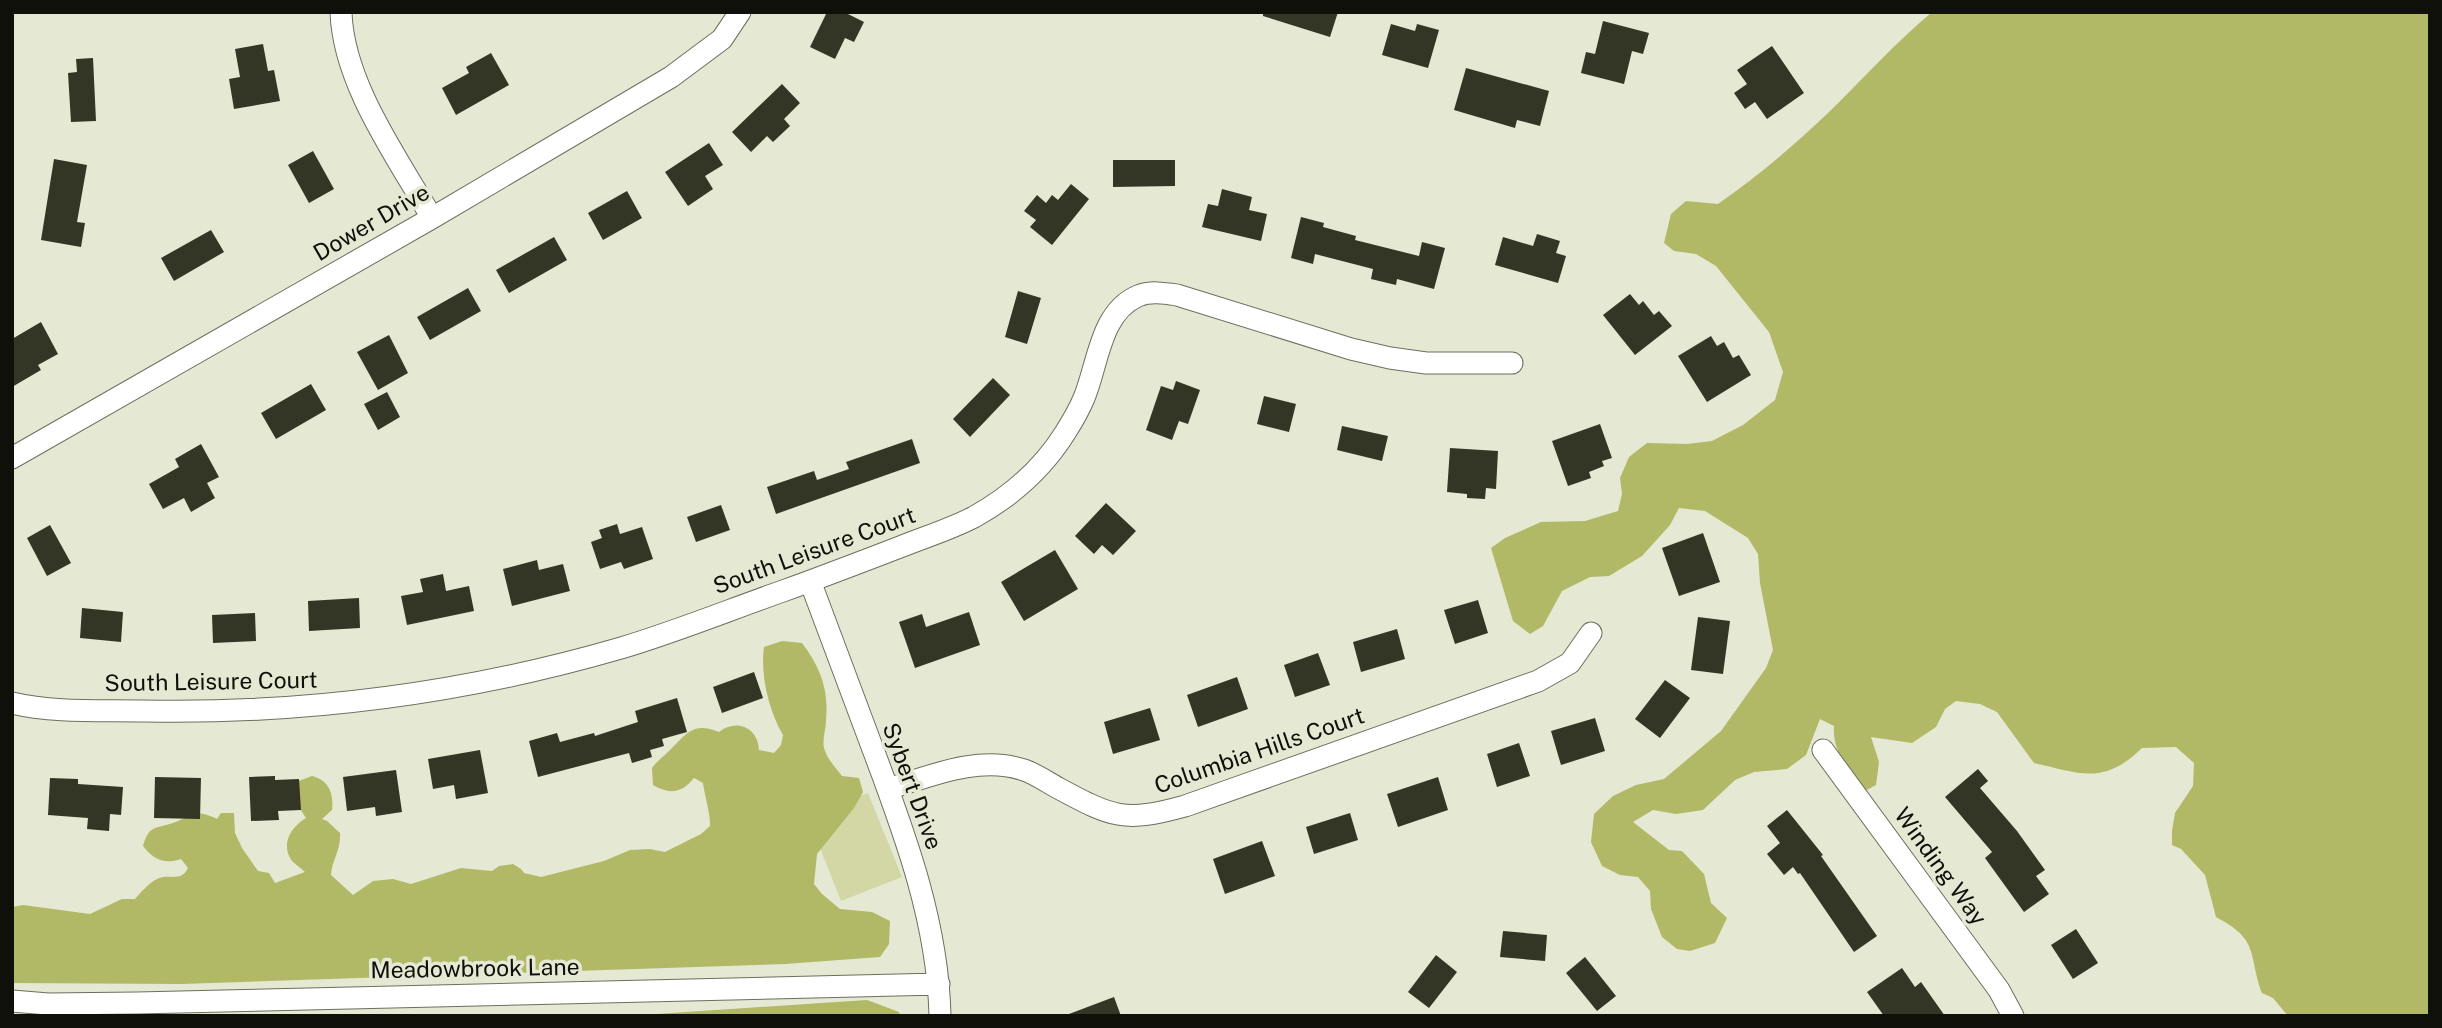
<svg xmlns="http://www.w3.org/2000/svg" width="2442" height="1028" font-family="'Public Sans',sans-serif">
<style>
.green{fill:#d2d7a5}
.forest{fill:#b1b866}
.building{fill:#343625}
.lines{fill:none;stroke-linecap:round;stroke-linejoin:round}
.minor-casing{stroke:#6d6f5d;stroke-width:23}
.minor{stroke:#fff;stroke-width:21}
.labels{text-anchor:middle;dominant-baseline:central;stroke-width:7;stroke-linejoin:round;paint-order:stroke}
.street-label{font-size:23px;fill:#10100a;stroke:#e5e8d3}
</style>
<rect width="100%" height="100%" fill="#e5e8d3"/>
<path class="green" d="M868,793L902,877L841,901L808,817Z"/>
<path class="forest" d="M1932,12H2430V1016H2288L2273,998L2262,993C2248,954 2260,940 2216,917L2205,875L2181,849L2172,845V831L2175,813L2193,786L2194,763L2176,747L2142,748C2104,785 2082,774 2034,763L1997,712L1980,704L1956,701L1945,709L1936,727L1912,743L1871,737L1879,762L1876,785L1865,791C1849,773 1832,751 1834,726L1820,719L1806,755L1787,769L1754,772L1735,780L1703,810L1676,814L1653,810L1633,822L1669,850L1682,851L1704,874L1711,903L1727,918L1715,943L1690,951L1677,949L1662,937L1651,909L1650,891L1638,877L1620,875L1602,866L1591,842L1594,814L1613,796L1636,785L1664,779L1721,731L1766,668L1773,650L1760,583L1758,554L1748,538L1705,511L1679,508L1670,525L1642,556L1609,576L1590,577L1562,591L1543,626L1530,634L1513,621L1491,548L1505,538L1541,522L1585,521L1618,511L1622,494L1620,478L1629,457L1647,443L1687,444L1712,441L1743,425L1775,400L1783,372L1769,332L1716,266L1696,254L1674,251L1664,243L1671,214L1686,201L1718,204C1757,177 1792,147 1827,114C1862,80 1894,44 1932,12Z
M782,641L802,643C820,667 829,689 826,720C826,729 822,740 824,748C827,759 835,767 842,776L859,778L863,792L854,808L817,854L814,884L822,894L840,909L872,912L890,921L889,944L880,957L785,964L182,984L12,983V907L23,905L90,914L122,899H135C140,893 150,882 157,879C169,873 181,883 188,868L181,859C164,865 153,859 143,846C149,825 155,829 173,823C193,816 194,808 217,819L221,813H234L235,833L242,848L258,871L269,873L275,883L305,872C301,868 296,865 292,861C280,844 291,827 306,818L298,806L296,782L312,776C329,780 334,794 332,810L322,819L327,821L340,833C341,851 332,859 331,875L353,895L373,881L393,879L411,884L461,868L492,871L499,866L513,864L521,869L524,873L541,877L604,861L630,850L650,849L665,852L701,834L710,826C710,811 705,798 703,783L694,778C682,793 670,795 653,785L652,768C657,761 662,758 668,752C686,735 692,721 719,732C737,718 758,728 759,750L774,753L781,745L783,735C769,711 760,675 764,647Z
M867,1000L899,1012L900,1016H627Z"/>
<path class="building" d="M827,12H844L864,22L854,42L845,38L835,59L810,47Z
M1263,12H1338L1330,37L1263,16Z
M1603,21L1649,33L1643,54L1632,51L1624,84L1581,73L1586,52L1595,54Z
M1391,24L1415,31L1417,24L1439,30L1428,68L1382,55Z
M263,44L268,71L274,70L280,101L234,109L229,79L240,77L235,49Z
M1772,46L1804,93L1767,119L1755,102L1745,109L1734,93L1747,84L1737,70Z
M491,53L509,85L456,115L442,88L469,73L466,67Z
M93,58L96,121L71,122L68,73L77,72L76,59Z
M1466,68L1549,91L1540,126L1517,120L1515,128L1454,110Z
M782,84L800,103L784,119L790,126L773,142L767,136L751,152L732,132Z
M709,143L723,165L705,176L713,189L688,206L665,172Z
M313,151L334,189L309,203L288,165Z
M54,159L87,165L77,222L85,223L81,247L41,240Z
M1113,160H1175V186L1113,187Z
M1071,184L1089,199L1052,245L1030,227L1036,220L1024,211L1037,195L1046,203L1052,195L1058,200Z
M1222,189L1252,197L1249,210L1267,214L1261,241L1202,227L1208,204L1218,206Z
M627,191L642,218L603,240L588,213Z
M1301,217L1324,223L1323,227L1356,236L1355,240L1419,256L1422,242L1445,248L1434,289L1397,279L1396,285L1371,279L1373,269L1315,254L1313,264L1291,258Z
M211,230L224,252L174,281L161,258Z
M1537,234L1560,241L1556,253L1566,256L1558,283L1495,265L1503,237L1533,246Z
M554,237L567,260L509,293L496,270Z
M468,288L481,311L430,340L417,317Z
M1018,291L1041,298L1027,344L1005,337Z
M1630,294L1639,305L1643,301L1654,315L1659,311L1672,326L1635,355L1603,315Z
M41,322L58,354L38,365L41,370L12,387V339Z
M389,335L408,373L378,390L357,352Z
M1711,336L1717,346L1724,342L1733,358L1739,355L1751,375L1707,402L1678,356Z
M993,378L1010,395L970,437L953,419Z
M1176,381L1200,390L1188,424L1179,421L1172,440L1146,430L1161,386L1173,390Z
M311,384L326,410L276,439L261,413Z
M387,392L400,417L378,430L364,404Z
M1264,396L1296,404L1289,432L1257,424Z
M1600,424L1612,458L1602,461L1604,466L1589,472L1591,478L1568,486L1552,441Z
M1342,426L1388,436L1382,461L1337,450Z
M912,439L920,463L776,514L767,487L814,471L817,480L849,469L846,462Z
M201,444L219,477L207,483L215,498L191,512L184,498L163,509L149,484L179,467L175,459Z
M1450,448L1498,451L1496,489L1486,488L1485,499L1467,498V494L1447,492Z
M1106,503L1136,531L1113,555L1102,545L1094,554L1075,536Z
M721,505L730,530L696,542L687,517Z
M617,524L620,534L642,527L653,559L624,569L621,562L600,569L591,542L602,538L599,530Z
M50,525L71,563L47,576L27,538Z
M1703,533L1720,582L1679,596L1662,548Z
M1055,550L1078,589L1024,621L1001,582Z
M537,560L539,570L563,564L570,591L512,606L503,569Z
M443,574L446,591L469,586L474,611L407,625L401,596L423,592L420,579Z
M359,598L360,628L309,631L308,601Z
M1478,600L1488,633L1455,644L1444,610Z
M82,608L123,612L121,642L80,638Z
M969,612L980,645L915,668L899,622L922,614L926,627Z
M255,613L256,641L213,643L212,615Z
M1698,617L1730,621L1723,674L1691,670Z
M1397,629L1405,659L1361,672L1353,642Z
M1318,653L1330,685L1295,697L1284,665Z
M754,672L763,698L722,713L713,687Z
M1237,677L1248,709L1198,727L1187,695Z
M1665,680L1690,698L1660,738L1635,719Z
M677,698L687,732L662,739L664,746L650,750L652,757L632,763L629,753L538,777L529,741L557,733L560,742L594,733L595,736L638,722L635,711Z
M1150,708L1160,740L1113,754L1104,722Z
M1595,718L1605,751L1561,765L1551,731Z
M1519,743L1530,776L1497,787L1487,754Z
M480,750L488,793L456,799L454,785L433,789L428,759Z
M1978,769L1988,781L1980,788L2017,831L2045,870L2036,876L2049,894L2024,912L1985,858L1992,852L1945,797Z
M396,770L402,812L376,816L375,807L347,811L343,777Z
M275,776V780L299,779L301,810L278,811L279,820L251,821L249,777Z
M155,777L201,778L200,819L154,818Z
M1438,777L1448,810L1398,827L1387,794Z
M50,778L78,779V784L123,787L121,815L110,814L109,831L87,829L88,818L48,815Z
M1787,810L1823,855L1821,856L1877,936L1854,952L1800,873L1798,874L1793,867L1784,875L1767,854L1780,843L1767,826Z
M1350,813L1358,840L1314,854L1306,827Z
M1262,841L1275,876L1225,894L1213,859Z
M2076,929L2098,963L2073,979L2051,945Z
M1503,931L1547,935L1545,961L1500,957Z
M1436,955L1457,972L1429,1008L1408,992Z
M1585,957L1616,996L1597,1011L1566,973Z
M1902,968L1915,987L1921,982L1945,1016H1884L1867,992Z
M1114,997L1121,1016H1070L1069,1014Z"/>
<g class="lines">
<defs>
<path id="minor" d="M341,12C343,83 397,157 432,218
M12,458L432,218L671,77L722,39L740,12
M810,581C831,638 853,695 874,752C906,837 938,924 940,1016
M12,703C54,713 101,710 144,711C304,714 466,693 621,648C675,632 729,610 783,591C822,577 861,562 900,547C925,537 951,529 974,517C1010,497 1043,468 1065,433C1072,422 1079,410 1084,398C1098,365 1100,312 1138,296C1150,291 1164,293 1177,295L1351,349L1390,358L1426,363H1512
M1823,750L1999,990L2013,1016
M888,789C931,776 979,755 1024,770C1036,774 1047,782 1058,788C1112,817 1124,823 1185,806L1538,681L1570,663L1591,633
M12,1001L48,1004L137,1003L939,984"/>
</defs>
<use href="#minor" class="minor-casing"/>
<use href="#minor" class="minor"/>
</g>
<g class="labels">
<g class="street-label">
<text transform="translate(371 222) rotate(-30)">Dower Drive</text>
<text transform="translate(814 550) rotate(-20)">South Leisure Court</text>
<text transform="translate(211 681) rotate(-1)">South Leisure Court</text>
<text transform="translate(1259 750) rotate(-19)">Columbia Hills Court</text>
<text transform="translate(913 786) rotate(70)">Sybert Drive</text>
<text transform="translate(1941 866) rotate(54)">Winding Way</text>
<text transform="translate(475 968) rotate(-1)">Meadowbrook Lane</text>
</g>
</g>
<rect width="2442" height="1028" fill="none" stroke="#10100a" stroke-width="28"/>
</svg>
